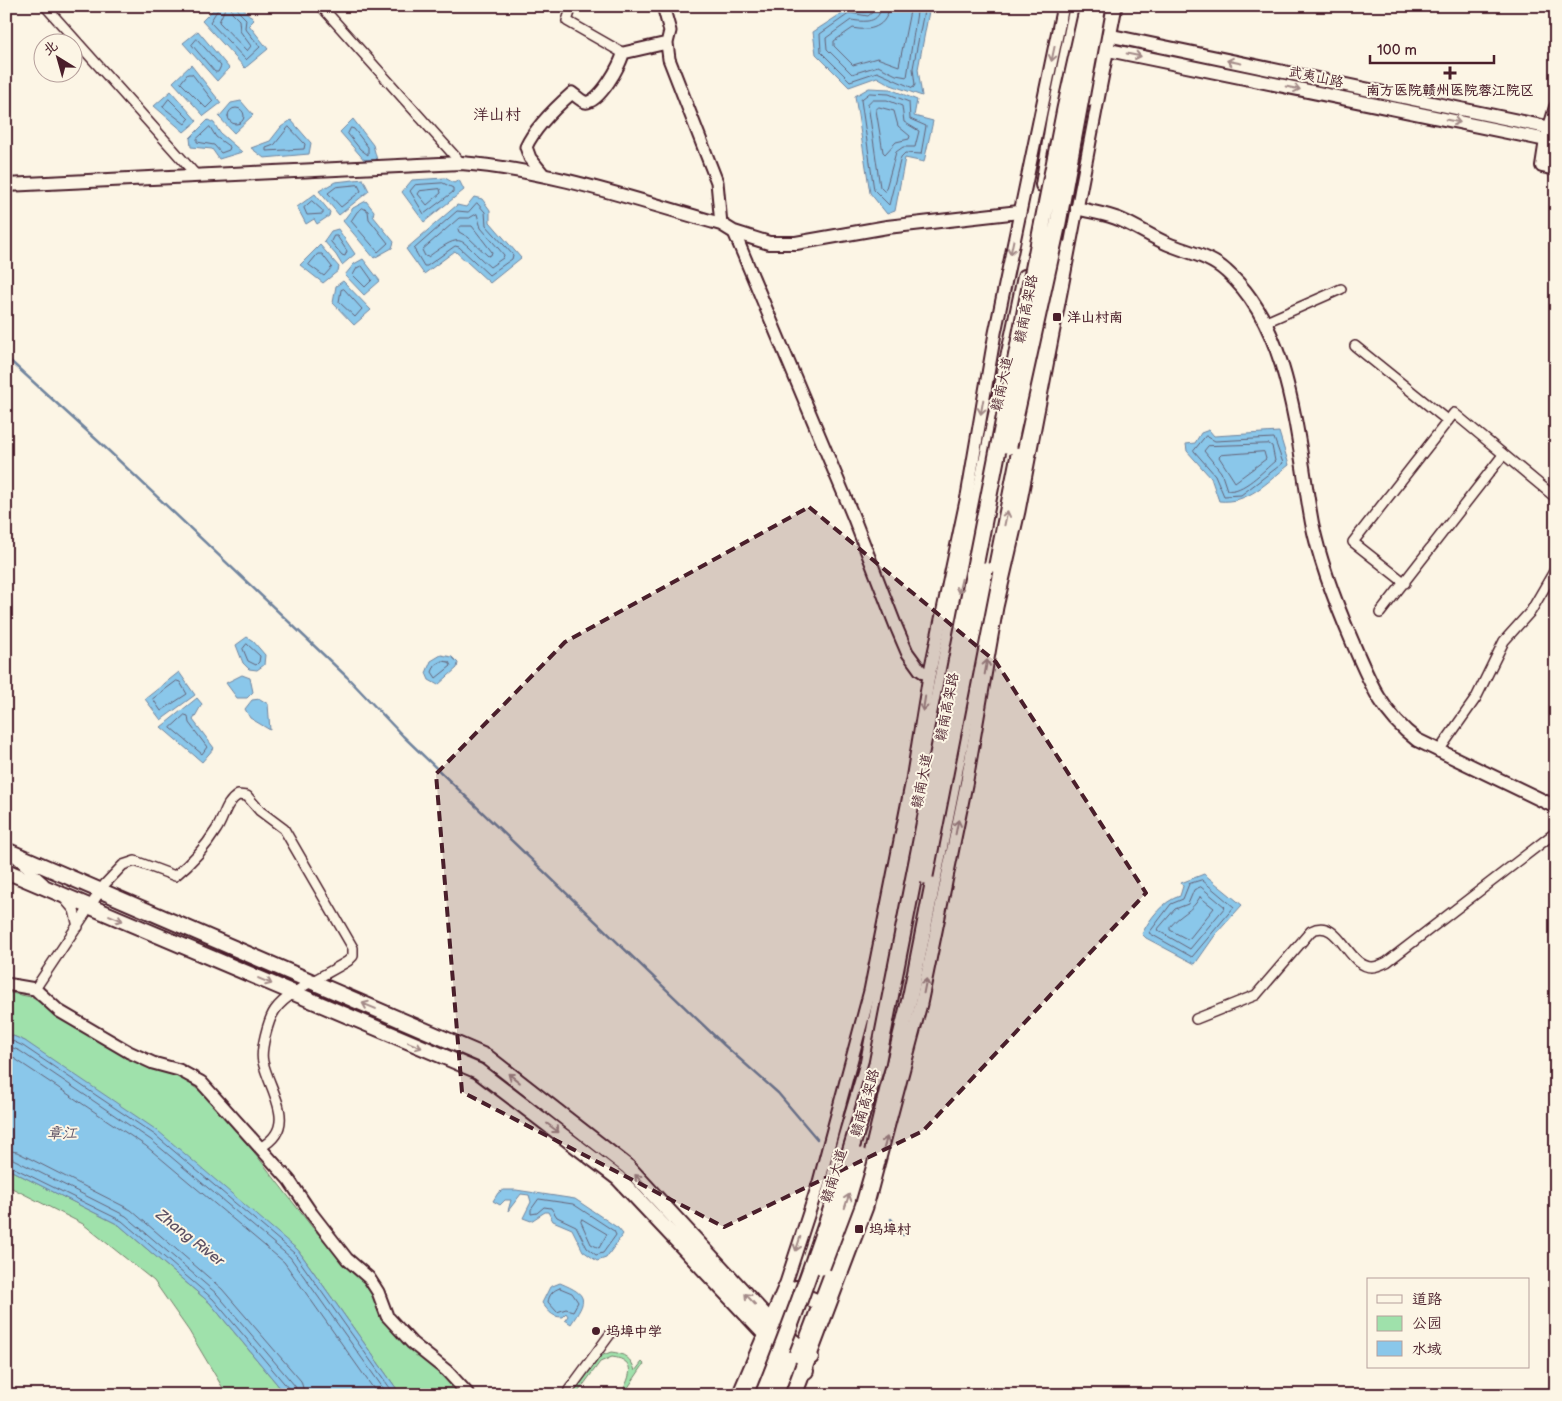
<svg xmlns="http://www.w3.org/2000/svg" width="1562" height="1401" font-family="'Balsamiq Sans','LXGW WenKai TC',sans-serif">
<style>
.green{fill:#9fe1ab;stroke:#74806b}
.water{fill:#8ac7ea;stroke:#70849e}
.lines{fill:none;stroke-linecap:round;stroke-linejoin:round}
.shore{stroke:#646277;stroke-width:1}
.stream{stroke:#70849e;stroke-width:2.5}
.minor-casing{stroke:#4a1f2b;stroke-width:12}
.tertiary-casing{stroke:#4a1f2b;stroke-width:15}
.secondary-casing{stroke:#4a1f2b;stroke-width:16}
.primary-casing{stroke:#4a1f2b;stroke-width:18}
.minor{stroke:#fcf5e5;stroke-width:9}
.tertiary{stroke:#fcf5e5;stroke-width:11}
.secondary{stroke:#fcf5e5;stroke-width:12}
.primary{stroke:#fcf5e5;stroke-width:14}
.trunk-bridge-casing{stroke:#4a1f2b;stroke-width:19;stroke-linecap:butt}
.trunk-bridge{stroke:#fcf5e5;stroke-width:15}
.oneway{stroke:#a38a88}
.marked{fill:#4a1f2b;fill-opacity:0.2;stroke:#4a1f2b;stroke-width:4;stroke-dasharray:10 6;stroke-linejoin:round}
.poi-dot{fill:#4a1f2b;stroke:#fcf5e5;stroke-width:2}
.labels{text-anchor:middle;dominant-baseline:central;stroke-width:4;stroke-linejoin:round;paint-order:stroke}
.street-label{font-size:14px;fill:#4a1f2b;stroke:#fcf5e5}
.poi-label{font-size:14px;font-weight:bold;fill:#4a1f2b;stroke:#fcf5e5;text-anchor:start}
.water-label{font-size:15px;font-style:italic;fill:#5d5164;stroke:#fcf5e5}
.quarter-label{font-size:16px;fill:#4a1f2b;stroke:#fcf5e5}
</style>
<rect width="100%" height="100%" fill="#fcf5e5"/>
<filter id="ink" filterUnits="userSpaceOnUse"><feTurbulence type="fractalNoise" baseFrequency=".02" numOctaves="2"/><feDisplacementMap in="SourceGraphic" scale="10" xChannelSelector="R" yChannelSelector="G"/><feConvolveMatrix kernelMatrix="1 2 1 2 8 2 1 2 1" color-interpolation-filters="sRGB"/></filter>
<g filter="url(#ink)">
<path class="green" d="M6,992L31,997L127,1059L175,1073L201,1092L254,1152L312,1227L349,1268L364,1279L374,1296L382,1319L402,1342L441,1371L463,1395H401L298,1250L25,1041L6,1033Z
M6,1168L119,1225L210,1303L286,1395H227L189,1331L154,1281L83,1224L6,1185Z
M611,1352C624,1353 632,1359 635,1371L642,1362L644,1364L623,1395H620C629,1380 639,1360 612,1357L600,1362L576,1395H569L598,1357Z"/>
<path class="water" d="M217,6H241L254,20L249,25L268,49L245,68L202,21Z
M873,6H930L918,69L922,96L891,85L877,77L849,87L816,54L813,32L850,8L865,12Z
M198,31L229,68L217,81L183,43Z
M191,65L221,103L204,116L173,82Z
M869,88L890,89L917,100L914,116L933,121L924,162L905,158L895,211L887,214L870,193L855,96Z
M171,91L197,121L184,132L154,106Z
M241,101L253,115L234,133L219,117L231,103Z
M353,119L373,145L377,160L366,162L340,132Z
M208,120L214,123L220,133L242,152L219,159L212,149L191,147L190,138Z
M291,120L311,143L309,154L264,158L251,148L270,141L281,127Z
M445,178L454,183L459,180L464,190L424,222L402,192L412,180Z
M363,179L369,191L339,215L319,191L335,182Z
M315,194L330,212L329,216L317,224L314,219L306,224L297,207Z
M474,197L482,199L490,210V222L521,258L490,283L455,251L424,274L406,249L457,205L466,207Z
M366,201L374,211L373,216L394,242L392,248L374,258L343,221L353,208Z
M338,229L355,254L342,265L336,255L324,241L331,231Z
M320,245L339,267L338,271L323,283L300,265Z
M363,259L380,281L364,295L345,275L354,264Z
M343,281L371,310L354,325L333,303L336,286Z
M1209,430L1214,436L1279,432L1289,465C1267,482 1248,504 1219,501L1211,478L1187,451L1186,444L1195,443L1201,433Z
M247,637L253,641L265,655L264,665L257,670L249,669L243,663L236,645Z
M441,655L452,657L458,663L457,668L438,685L429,680L426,673L431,661Z
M179,672L195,695L161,720L145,699Z
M242,675L250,678L253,692L247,698H237L226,683Z
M197,698L202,704L193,720L214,748L202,762L161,727Z
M260,699L268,704L270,730L250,718L245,709L252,700Z
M1204,874L1242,905L1216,934L1195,964L1146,938L1142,934C1150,918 1163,901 1180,896L1183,886L1181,883Z
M6,1033L25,1041L158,1131L298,1250L401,1395H286L210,1303L119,1225L6,1168Z
M503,1190H516L575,1199L618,1228L623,1234L606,1258L597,1261L583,1251L572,1229L553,1221L548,1212H545L531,1221L523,1218L531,1202L529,1195L521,1194L508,1211L511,1200H505L500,1205L493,1201L498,1193Z
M560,1283C589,1295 587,1300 571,1324L565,1320L568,1316L566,1313L562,1317C551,1317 548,1310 542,1303L550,1287Z"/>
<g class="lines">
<path class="shore" d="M220,6L210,22L246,60L260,47L245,28L246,19L238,11V6
M226,6L219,22L247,51L251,46L240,31L239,20L232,13L231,6
M875,6L874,11L868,16L850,13L820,34L821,52L850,81L877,72L913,88L915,85L913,68L925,6
M881,6C880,24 864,22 851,20L826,38L827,49L852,74L878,66L896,75L907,77L918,6
M889,6C888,27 869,32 853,28L834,41V46L853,65L877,58L899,66L911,6
M197,39L221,66L218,72H215L192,45Z
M188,74H192L213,101L206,108L181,83Z
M870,93L889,94L909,102L910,119L926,126L921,154L905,153L901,157L889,205L874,190L861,100Z
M169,99L189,119L185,124L163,107Z
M872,100H887L902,106L904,122L919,131L915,147H903L896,152L885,192L880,187L868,104Z
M879,107L894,111L898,126L910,136L909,139L896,142L885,154L883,152L876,110Z
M228 116a8 8 0 1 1 16 0a8 8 0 1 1-16 0Z
M210,127L216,137L230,147L229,150L221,153L214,145L197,142V139Z
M289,127L305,144L304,149L266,151V148L274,145Z
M351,128L354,129L368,147V155L360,149L348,134Z
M443,183L453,188V192L424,214L410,191L415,185Z
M358,185L361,191L341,207L328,193L336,187Z
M440,189L441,193L427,205L418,194L420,191Z
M312,201L323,211V214L307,215L304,208Z
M477,203L485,212L486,225L513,255L512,259L489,275L459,247L455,246L427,266H424L414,249L457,211L468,212Z
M363,208L368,211L369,219L388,243L378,252L351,221L357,212Z
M477,214L481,228L504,255L503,258L490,267C458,240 466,229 428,257L425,256L422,250L459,218H469Z
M462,226H472L492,252L491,255L488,256L468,237L459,232L458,229Z
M334,236H337L347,251L345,256L342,255L331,242Z
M318,254H322L332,267L324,276L309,265Z
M362,266L372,280L365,287L353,275L357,268Z
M344,289L362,309L355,317L339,302L341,290Z
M1206,436L1215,441L1274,438L1283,463L1241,495L1224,496L1215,475L1194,451Z
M1269,444L1272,446L1275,461C1264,470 1242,494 1227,490L1221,472L1204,451L1208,446Z
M1264,452L1266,459L1235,482L1219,457L1221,455Z
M247,644L260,656L259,662L256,665L248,661L243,649Z
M442,661L449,662L451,666L436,678L432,672L435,665Z
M177,681L180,682L187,694L161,711L153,699Z
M185,715L188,716L189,723L207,747L202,754L171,728Z
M1202,880L1234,907L1192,957L1149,933L1171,904L1183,899L1189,884Z
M1201,887L1225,907L1190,949L1157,930L1175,909L1188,904L1194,890Z
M1200,897L1214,908L1190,938L1187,939L1170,930V927C1181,913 1191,913 1200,897Z
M6,1038L23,1046L155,1135L294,1253L395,1395
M6,1045L20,1051L151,1140L290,1257L388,1395
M6,1053L146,1146L284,1262L378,1395
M6,1150L17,1152L131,1210L222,1289L301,1381L305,1395
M6,1157L13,1159L126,1216L217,1294L295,1386L297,1395
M6,1164L122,1221L213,1299L289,1389L291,1395
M539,1199L573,1204L614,1231L616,1235L603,1253L596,1255L587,1248L576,1226L557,1217L551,1208L544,1207L537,1213L531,1214V1210Z
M582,1219L607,1234L599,1248L591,1244L581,1222Z
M560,1288L572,1293L578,1302L573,1311L566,1309L557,1312L548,1302C549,1295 553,1290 560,1288Z"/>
<path class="stream" d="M6,357L110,452L347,677L403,736L724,1045L778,1093L817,1139
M891,1219L903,1235"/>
<defs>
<path id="minor" d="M45,6L196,175
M321,6L461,163
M572,6L567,21L623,53
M1266,322L1341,289
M1355,346L1448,421
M1405,583L1353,542L1454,413L1556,498
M1380,613L1503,455
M1438,752L1476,698L1504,641L1531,611L1556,568
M15,857L44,883
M63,897L74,910L78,927
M35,989L105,884L123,865L135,861L175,876C191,863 205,848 216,830C225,817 224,804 238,795L247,796L260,811L284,829L353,948V956L348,961C328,974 288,991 275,1010C268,1020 260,1051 263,1062C270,1092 299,1126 261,1147
M1196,1019L1256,995L1311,931C1339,916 1347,967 1372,967C1376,967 1383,964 1387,962L1556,832
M568,1395L569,1390L611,1333"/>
<path id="tertiary" d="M663,6L670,31L667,43
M543,174L530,158L526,147C535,127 555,108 572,93C575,95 581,101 585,102C598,105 622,63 623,53L667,43L669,59L717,182L721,224
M734,232L853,516L895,624L907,652L920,670L929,676
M6,984L35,989L59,1011L129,1052L153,1063L179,1070L201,1082L289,1180L312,1214L347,1259L369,1278L378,1292L387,1316L412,1343L447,1371L469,1395
M738,1395L786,1283L819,1182L870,991L912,780L929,676L967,496L995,333L1063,6
M796,1395L867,1207L921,1004L967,780L997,607L1019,511L1116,6"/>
<path id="secondary" d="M1093,32L1556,129
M1089,46L1556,142
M1556,107L1546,140L1542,166L1551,168L1556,153
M6,185L461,163C550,170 636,200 721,224L734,232L769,243H796L887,227L1019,212
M1077,208C1091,212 1108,214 1121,220C1137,227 1152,237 1168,244C1187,252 1210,256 1226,271C1292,328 1297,442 1312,523C1320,563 1336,604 1352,641C1369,681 1382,714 1417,740L1556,807"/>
<path id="primary" d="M1088,99L1108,6
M1043,185L1054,118L1077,6
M6,850L487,1057L628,1167L771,1322L811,1357
M6,871L478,1071L618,1178L765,1334L806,1371
M828,1197L868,1062L953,619L1025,277
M795,1292L823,1304
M751,1395L796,1288
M786,1395L861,1197L910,997L1060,247"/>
</defs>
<use href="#minor" class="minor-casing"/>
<use href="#tertiary" class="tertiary-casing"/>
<use href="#secondary" class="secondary-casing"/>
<use href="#primary" class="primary-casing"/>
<use href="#minor" class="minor"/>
<use href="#tertiary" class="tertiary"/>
<use href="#secondary" class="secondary"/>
<use href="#primary" class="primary"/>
<defs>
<path id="trunk-bridge" d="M1009,446L1058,223L1098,6
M925,876L985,570
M822,1267L847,1201L860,1156
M763,1395C807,1286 844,1176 877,1064L1065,109L1088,6
M775,1395L788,1359"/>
</defs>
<use href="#trunk-bridge" class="trunk-bridge-casing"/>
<use href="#trunk-bridge" class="trunk-bridge"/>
</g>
<defs><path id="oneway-shaft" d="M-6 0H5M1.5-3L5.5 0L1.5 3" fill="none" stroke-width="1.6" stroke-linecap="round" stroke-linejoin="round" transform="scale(1.25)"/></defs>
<g class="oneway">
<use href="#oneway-shaft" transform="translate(1053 54) rotate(102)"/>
<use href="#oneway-shaft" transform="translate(1134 55) rotate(12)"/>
<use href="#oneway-shaft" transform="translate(1234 62) rotate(-168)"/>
<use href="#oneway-shaft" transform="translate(1293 88) rotate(12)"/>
<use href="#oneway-shaft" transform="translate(1453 121) rotate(12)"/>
<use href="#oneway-shaft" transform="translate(1012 247) rotate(102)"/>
<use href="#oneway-shaft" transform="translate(982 407) rotate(100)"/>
<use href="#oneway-shaft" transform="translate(1006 518) rotate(-78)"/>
<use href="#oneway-shaft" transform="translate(960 586) rotate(103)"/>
<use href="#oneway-shaft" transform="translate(986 667) rotate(-80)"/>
<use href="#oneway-shaft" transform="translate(924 704) rotate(99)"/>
<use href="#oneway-shaft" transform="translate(957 827) rotate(-79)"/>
<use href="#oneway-shaft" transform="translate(116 918) rotate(23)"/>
<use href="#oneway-shaft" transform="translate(265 981) rotate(23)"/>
<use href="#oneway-shaft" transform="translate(925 986) rotate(-79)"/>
<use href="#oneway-shaft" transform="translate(369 1006) rotate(-157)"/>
<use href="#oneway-shaft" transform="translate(415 1045) rotate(23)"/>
<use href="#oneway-shaft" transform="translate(514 1078) rotate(-142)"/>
<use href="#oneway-shaft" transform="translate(553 1128) rotate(37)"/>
<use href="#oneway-shaft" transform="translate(885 1144) rotate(-74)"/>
<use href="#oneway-shaft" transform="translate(640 1180) rotate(-133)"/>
<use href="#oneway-shaft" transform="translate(847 1201) rotate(-72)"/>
<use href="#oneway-shaft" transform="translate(798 1244) rotate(108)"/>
<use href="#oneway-shaft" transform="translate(750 1299) rotate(-133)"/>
</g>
</g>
<path class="marked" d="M809,507L996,662L1146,893L923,1131L724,1227L462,1092L436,774L565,642Z"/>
<g class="poi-dot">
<path d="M1447.5 65.5h5v5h5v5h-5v5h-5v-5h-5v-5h5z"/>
<rect x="1052" y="312" width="10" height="10" rx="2.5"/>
<rect x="854" y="1224" width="10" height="10" rx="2.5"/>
<circle cx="596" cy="1331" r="5"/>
</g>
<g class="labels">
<g class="street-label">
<text transform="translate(1316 77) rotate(12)">武夷山路</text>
<text transform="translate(1026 309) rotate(-79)">赣南高架路</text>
<text transform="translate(1002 384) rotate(-78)">赣南大道</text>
<text transform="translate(947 707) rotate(-79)">赣南高架路</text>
<text transform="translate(922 781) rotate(-79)">赣南大道</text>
<text transform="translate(865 1103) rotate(-74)">赣南高架路</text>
<text transform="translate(834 1176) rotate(-73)">赣南大道</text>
</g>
<g class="poi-label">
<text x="1450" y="90" text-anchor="middle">南方医院赣州医院蓉江院区</text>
<text x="1067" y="317">洋山村南</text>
<text x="869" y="1229">坞埠村</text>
<text x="606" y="1331">坞埠中学</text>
</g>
<g class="water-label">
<text x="62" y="1133">章江</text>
<text transform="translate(190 1238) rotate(38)">Zhang River</text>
</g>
<g class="quarter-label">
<text x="497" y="115">洋山村</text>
</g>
</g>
<rect width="1562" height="1401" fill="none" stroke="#fcf5e5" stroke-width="25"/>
<rect x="12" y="12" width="1537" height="1376" fill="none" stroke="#4a1f2b" stroke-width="2" filter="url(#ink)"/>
<rect x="1367" y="1278" width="162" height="90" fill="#fcf5e5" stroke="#b59f9b"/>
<rect x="1377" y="1295" width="25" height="8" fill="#fcf5e5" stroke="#b59f9b"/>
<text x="1412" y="1304" font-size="15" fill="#4a1f2b">道路</text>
<rect x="1377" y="1316" width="25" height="15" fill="#9fe1ab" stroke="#b59f9b"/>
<text x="1412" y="1328" font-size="15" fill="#4a1f2b">公园</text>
<rect x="1377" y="1341" width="25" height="15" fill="#8ac7ea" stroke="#b59f9b"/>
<text x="1412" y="1354" font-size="15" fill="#4a1f2b">水域</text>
<g transform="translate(58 58) rotate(323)"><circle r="24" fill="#fcf5e5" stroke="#b59f9b"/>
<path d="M0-4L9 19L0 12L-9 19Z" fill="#4a1f2b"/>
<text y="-8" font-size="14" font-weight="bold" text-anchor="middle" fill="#4a1f2b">北</text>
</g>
<path d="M1370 55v8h124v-8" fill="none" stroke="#4a1f2b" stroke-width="2.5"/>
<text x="1377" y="55" font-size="15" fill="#4a1f2b" stroke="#fcf5e5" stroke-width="4" paint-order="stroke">100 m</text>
</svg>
